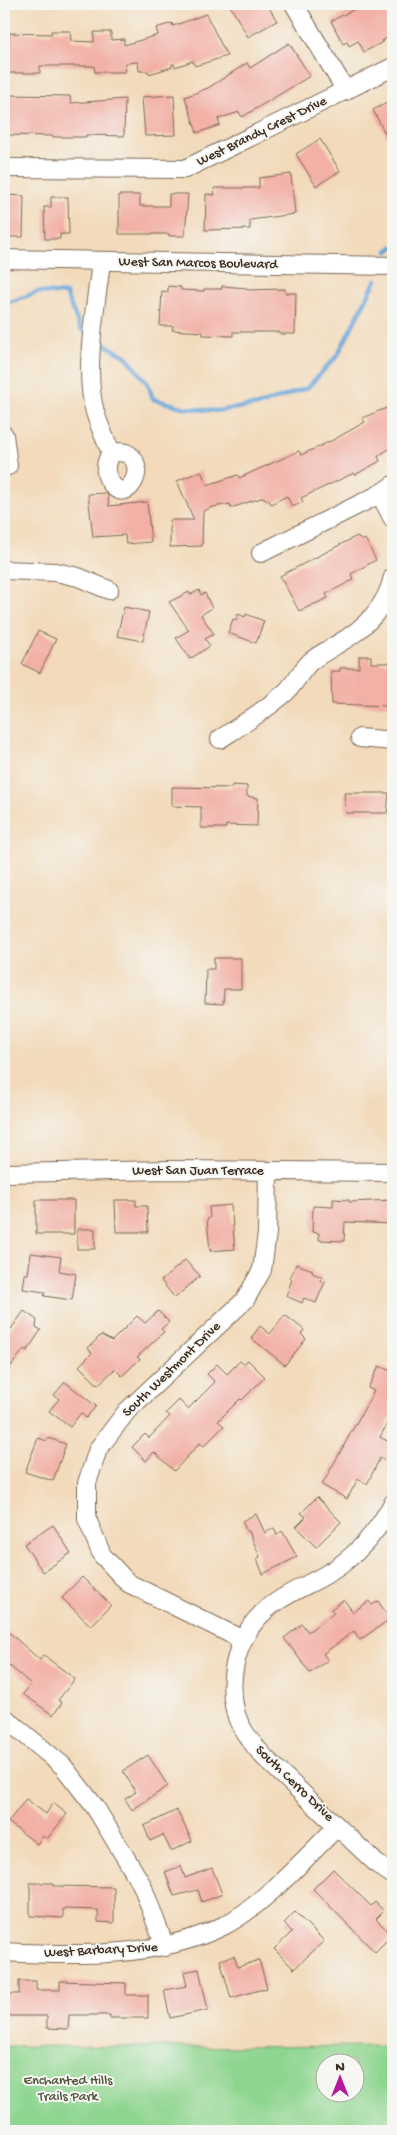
<svg xmlns="http://www.w3.org/2000/svg" width="397" height="2135" font-family="'Gochi Hand',sans-serif">
<style>
.green{fill:#8ed58f;stroke:#648056;fill-rule:evenodd}
.lines{fill:none;stroke-linecap:round;stroke-linejoin:round}
.stream{stroke:#66a3d7;stroke-width:4.5}
.building{fill:#f2b0a6}
.minor-casing{stroke:#7b6855;stroke-width:20}
.minor{stroke:#fff;stroke-width:18}
.labels{text-anchor:middle;dominant-baseline:central;stroke-width:4;stroke-linejoin:round;paint-order:stroke}
.street-label{font-size:14px;fill:#3b2a1e;stroke:#f6f6f2}
.park-label{font-size:14px;fill:#50553a;stroke:#f6f6f2}
</style>
<rect width="100%" height="100%" fill="#f6f6f2"/>
<filter id="ink" filterUnits="userSpaceOnUse"><feTurbulence type="fractalNoise" baseFrequency=".02" numOctaves="2"/><feDisplacementMap in="SourceGraphic" scale="10" xChannelSelector="R" yChannelSelector="G"/><feConvolveMatrix kernelMatrix="1 2 1 2 8 2 1 2 1" color-interpolation-filters="sRGB"/></filter>
<filter id="wash" filterUnits="userSpaceOnUse"><feTurbulence type="fractalNoise" baseFrequency=".0096" numOctaves="4" result="noise"/><feDisplacementMap in="SourceGraphic" scale="20" xChannelSelector="R" yChannelSelector="G"/><feGaussianBlur stdDeviation="1.12" result="paint"/><feColorMatrix in="noise" values="0 0 0 0 0 0 0 0 0 0 0 0 0 0 0 0 0 1.4 0 .05"/><feComposite in="paint" operator="in"/></filter>
<g filter="url(#wash)">
<rect width="100%" height="100%" fill="#f2daba"/>
<path class="green" d="M4,2046L179,2047L393,2046V2131H4ZM324,2062H354V2092H324Z"/>
<g class="lines">
<path class="stream" d="M388,251L393,247
M4,304L38,292L66,294L80,328L88,334
M97,340L127,357L148,384L153,399L186,408L216,411L259,405L307,388L337,356L376,280"/>
</g>
<g id="blocks">
<path class="building" d="M229,4H267L277,21L248,37Z
M365,4H393V34L382,41L383,42L364,52L358,41L349,46L347,42L343,44L331,21Z
M206,14L227,56L195,66L193,61L175,67L174,64H172V67L149,74L148,71H139L138,62L126,63L125,72H95L94,66H40V73H8L9,33L52,34L51,31H70L71,41L94,42V32H111V40L124,39V45L158,35L156,28L172,23L173,26Z
M289,43L310,76L242,117L239,112L218,119L220,125L197,133L185,97L208,88L247,63L250,68Z
M8,95L70,96L71,103L125,99L124,136L86,135V137H52V136L8,135Z
M174,95L176,135L145,136L142,97Z
M393,100V149L373,110Z
M320,139L340,171L316,186L296,154Z
M291,174L295,214L250,220V229L205,230L206,194L215,195L214,188H259V178Z
M169,194H188L185,236H169V234H119V195H140V206H169Z
M4,195L24,196L23,237H4Z
M51,197H68L69,234H60V239H45L44,207H51Z
M168,286L181,287V290L204,291V289H222V286L247,288V290L285,289V293H296L295,334H280V332H233V336L203,335V332L172,330L173,326H160L162,291L168,292Z
M389,407L393,418V438L390,440L392,447L378,456L380,461L355,475L354,473L301,498L303,502L292,507L287,496L271,504L268,499L265,500L264,497L231,508L230,504L213,507L203,511L202,546L170,547V520H194L177,481L201,471L207,485L238,475L239,478L299,451L301,455L335,439L365,422L362,418Z
M106,493L108,496L109,506L147,502L151,542L126,544L125,535L93,537L88,494Z
M357,536L362,541L365,539L376,560L351,574L353,580L326,594L328,598L299,611L280,576Z
M199,590L201,595L205,593L212,608L201,615L214,634L205,639L210,646L190,659L176,638L189,630L169,602L189,592L190,595Z
M124,607L149,612L143,641L117,636Z
M238,614L245,617L246,614L264,621L256,643L228,633L233,619L236,620Z
M38,631L56,639L40,673L22,664Z
M359,656H371V663H390V666H393V703H390V706L332,704L331,671H340V668H359Z
M232,785L247,786V796L258,798L257,826L226,825V828H201V807L172,806V787L232,788Z
M344,793H389L387,813H346Z
M214,958H241V989H224L223,1004L205,1003L206,969H214Z
M333,1199L349,1200V1202L393,1200V1224L345,1222L344,1241L319,1240V1233L312,1232L313,1206L333,1207Z
M36,1200H74V1234H36Z
M115,1200H136V1206H147L148,1232H116Z
M231,1205L235,1249L210,1251L207,1219L210,1218L209,1207Z
M77,1229H95V1249H77Z
M31,1253L61,1257L59,1271L76,1274L72,1300L44,1296L45,1292L23,1289L25,1274H28Z
M185,1260L200,1276L175,1298L161,1281Z
M296,1264L313,1270L312,1273L322,1277L321,1281L325,1282L316,1303L304,1298L302,1303L286,1296L292,1279L290,1278Z
M24,1311L37,1320L36,1327L41,1330L27,1351L24,1349L4,1375V1324L11,1329Z
M158,1311L169,1322L161,1329L164,1332L137,1357L140,1359L122,1376L115,1369L98,1385L79,1366L92,1353L88,1348L101,1335L112,1341L137,1316L145,1323Z
M285,1315L304,1330L301,1334L306,1339L285,1365L251,1338L260,1326L270,1334Z
M248,1360L265,1377L242,1400L240,1399L218,1421L224,1426L204,1446L200,1443L174,1471L154,1452L146,1461L132,1447L145,1434L149,1438L170,1416L166,1413L179,1400L188,1409L215,1382L207,1374L217,1364L227,1374L240,1361L243,1364Z
M379,1366L393,1372V1413L380,1437L393,1444V1447L385,1461L380,1458L367,1484L358,1479L347,1499L322,1485L374,1391L368,1388Z
M65,1382L96,1406L86,1418L81,1413L70,1427L49,1411L59,1399L54,1395Z
M38,1438L47,1441L48,1438L66,1444L53,1481L25,1472Z
M317,1497L341,1522L316,1547L296,1527L306,1517L301,1513Z
M256,1514L265,1533L274,1528L277,1535L282,1531L297,1557L263,1574L257,1559L260,1557L249,1531L247,1532L242,1521Z
M53,1525L71,1553L43,1572L24,1544Z
M82,1577L111,1605L91,1626L62,1598Z
M344,1600L353,1612L369,1601L372,1605L378,1601L390,1619L360,1640L354,1631L323,1654L328,1660L310,1673L284,1638L302,1624L308,1632L334,1613L331,1609Z
M4,1628L40,1660L43,1655L75,1679L58,1700L62,1703L53,1715L23,1694L31,1684L4,1661Z
M148,1755L168,1786L132,1810L125,1799L136,1792L123,1771Z
M26,1799L46,1814L53,1803L67,1814L47,1839L43,1836L37,1844L8,1822Z
M177,1810L192,1841L171,1851L163,1835L150,1841L144,1826Z
M181,1866L185,1878L212,1868L222,1894L202,1902L198,1890L174,1896L165,1872Z
M333,1869L371,1906L375,1902L384,1911L376,1919L392,1935L375,1952L313,1889Z
M30,1883H53V1886L114,1887V1923L98,1922V1910L63,1909V1918L30,1916Z
M295,1912L324,1941L294,1969L274,1949L292,1932L284,1923Z
M234,1956L238,1967L259,1960L267,1988L231,1998L220,1960Z
M199,1969L208,2010L170,2018L164,1990L187,1986L184,1972Z
M19,1981H36V1990H60V1981L126,1983V1995H148V2018H110V2015H69L68,2029L47,2028V2016H4V1994H19Z"/>
</g>
</g>
<g filter="url(#ink)">
<use href="#blocks" fill-opacity="0" stroke="#7b6855" stroke-width="1"/>
<g class="lines">
<defs>
<path id="minor" d="M294,4L346,91
M4,168L185,169L393,67
M4,259L393,266
M101,262C96,306 83,370 95,412C99,426 105,439 111,452C106,462 103,471 110,482C127,509 150,464 126,453C122,452 115,452 111,452
M4,435L8,466
M380,494L393,519
M261,553L380,494L393,485
M4,570L56,572L78,577L109,590
M360,738L393,741
M220,739C243,724 266,710 286,692C295,683 301,671 310,662C318,655 327,651 336,645C363,630 386,608 393,577
M4,1173L172,1170L393,1172
M393,1503C380,1527 363,1548 342,1564C319,1582 289,1590 267,1609C238,1633 226,1677 236,1714C241,1731 254,1745 265,1758L377,1864L393,1875
M243,1640L128,1583L102,1555L87,1519V1483L98,1449L127,1411L245,1300L262,1270L267,1233L268,1171
M4,1717L63,1766L95,1807L142,1885L165,1947
M4,1952C74,1956 159,1958 223,1926C262,1907 306,1857 337,1827"/>
</defs>
<use href="#minor" class="minor-casing"/>
<use href="#minor" class="minor"/>
</g>
</g>
<g class="labels">
<g class="street-label">
<text transform="translate(262 132) rotate(-26)">West Brandy Crest Drive</text>
<text transform="translate(198 264) rotate(1)">West San Marcos Boulevard</text>
<text x="198" y="1171">West San Juan Terrace</text>
<text transform="translate(172 1370) rotate(-44)">South Westmont Drive</text>
<text transform="translate(294 1784) rotate(44)">South Cerro Drive</text>
<text transform="translate(101 1951) rotate(-3)">West Barbary Drive</text>
</g>
<g class="park-label">
<text x="68" y="2081">Enchanted Hills<tspan x="68" dy="16">Trails Park</tspan></text>
</g>
</g>
<rect width="397" height="2135" fill="none" stroke="#f6f6f2" stroke-width="20"/>
<g transform="translate(340 2078)"><circle r="24" fill="#f6f6f2" stroke="#aba49d"/>
<path d="M0-4L9 19L0 12L-9 19Z" fill="#b5179e"/>
<text y="-8" font-size="14" font-weight="bold" text-anchor="middle" fill="#3b2a1e">N</text>
</g>
</svg>
